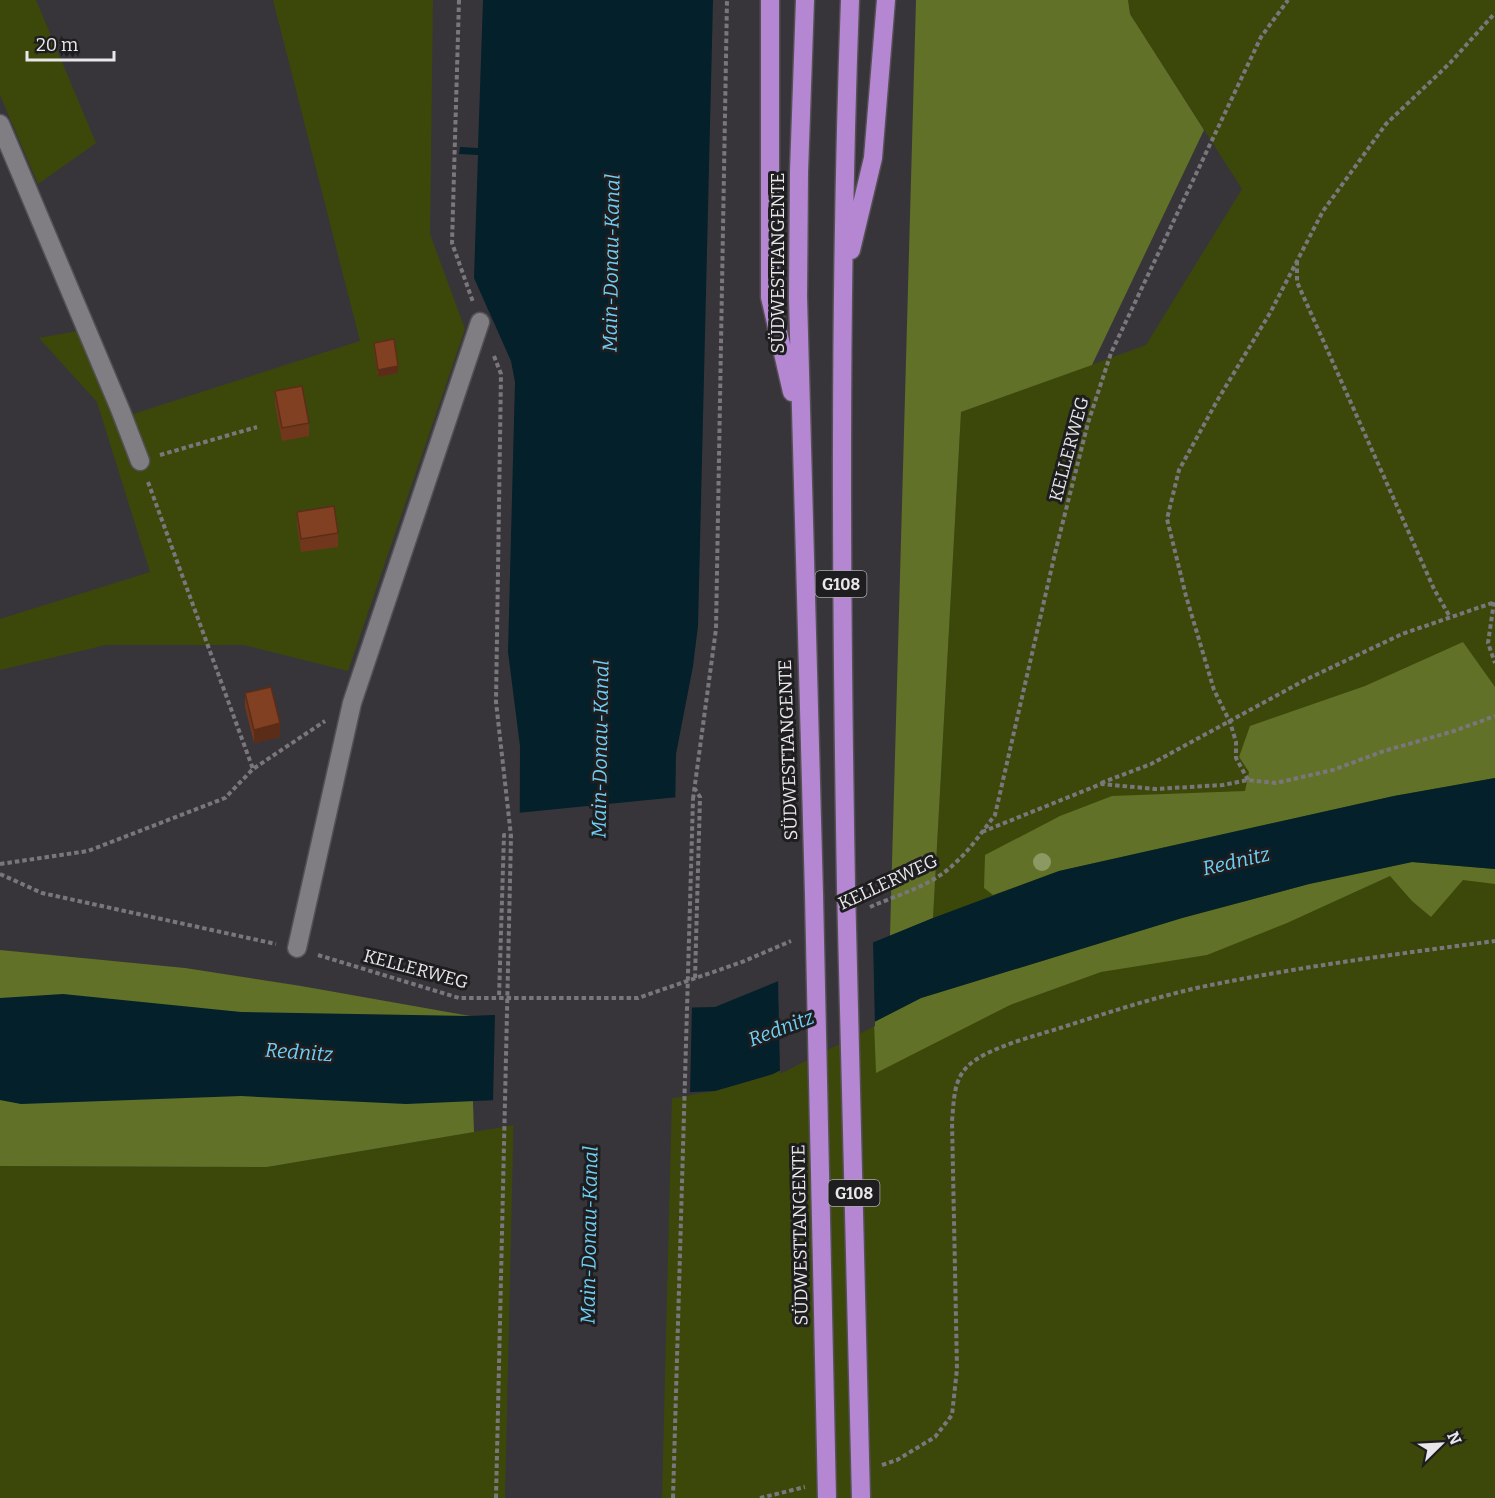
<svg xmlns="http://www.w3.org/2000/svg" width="1495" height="1498" font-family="Bitter,serif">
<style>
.green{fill:#3c4809}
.forest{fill:#617127}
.water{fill:#03202b}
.pier{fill:#37353a}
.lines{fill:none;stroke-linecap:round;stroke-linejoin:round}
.minor-casing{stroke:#545155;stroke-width:21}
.highway-casing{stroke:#545155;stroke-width:21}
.path{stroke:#79777c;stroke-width:4;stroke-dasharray:4.5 3;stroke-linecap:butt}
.minor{stroke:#807d83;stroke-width:18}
.highway{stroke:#b587d3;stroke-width:18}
.highway-bridge-casing{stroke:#545155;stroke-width:21;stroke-linecap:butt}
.path-bridge{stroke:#79777c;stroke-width:4;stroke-dasharray:4.5 3;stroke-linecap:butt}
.highway-bridge{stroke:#b587d3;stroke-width:18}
.tree{fill:#8c9963}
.wall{fill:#70371d}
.shaded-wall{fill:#5b2d18}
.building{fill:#824022;stroke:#5b2d18;stroke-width:1.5}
.labels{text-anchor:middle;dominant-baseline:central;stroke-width:6;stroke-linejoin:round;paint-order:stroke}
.shield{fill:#1e1d1f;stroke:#acaaad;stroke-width:1.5}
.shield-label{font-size:16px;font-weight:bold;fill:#e9e7ea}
.street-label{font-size:18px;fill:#e9e7ea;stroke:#1e1d1f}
.water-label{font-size:20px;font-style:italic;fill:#70cff5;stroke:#1e1d1f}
</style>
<rect width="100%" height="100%" fill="#37353a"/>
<path class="green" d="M0,0H36L96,143L38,184L0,95Z
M273,0H433L430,234L465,329L348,671L244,645H106L0,670V619L150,572L97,402L39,338L88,329L133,414L360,341Z
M1128,0H1495V1498H0V1166L267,1167L715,1091L773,1074L920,998L933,918L961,412L1146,345L1242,189L1130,14Z"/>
<path class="forest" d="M916,0H1128L1130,14L1204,130L1092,365L961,412L933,918L890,936Z
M1463,642L1495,687V778L1394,796L1059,871L993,895L984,888L985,855L1060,816L1112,796L1245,791L1249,772L1239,757L1250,726L1365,686Z
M1412,862L1495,869V884L1463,880L1431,917L1412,901L1390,876L1287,923L1207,955L1101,972L1010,1005L876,1073L874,1022L921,998L1182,918L1309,884Z
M0,950L185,968L301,986L470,1016L474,1132L267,1167L0,1166Z"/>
<path class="water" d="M483,0H713L698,626L693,666L676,754L672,1008L715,1007L933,918L1059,871L1394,796L1495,778V869L1412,862L1309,884L1182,918L921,998L773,1074L715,1091L406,1104L241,1096L21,1104L0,1100V998L63,994L241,1012L470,1016L519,1014L520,746L508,652L515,382L511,361L474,278L478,155L459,154L460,147L478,148Z"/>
<path class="pier" d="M678,797L675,1005H692L690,1095L672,1096L662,1498H505L514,1102L493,1103L495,1012L516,1011L517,813Z
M873,940L875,1026L780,1074L778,978Z"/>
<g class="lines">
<defs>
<path id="minor" d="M0,124L120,409L140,461
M297,948L352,703L480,322"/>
<path id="highway" d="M770,0V297L792,392
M805,0L799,172L798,297L814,895
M851,250L873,158L886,0
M846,887C841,591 839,296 850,0"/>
</defs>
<use href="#minor" class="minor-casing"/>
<use href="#highway" class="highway-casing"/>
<path class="path" d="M459,0L452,243L473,302
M1297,261V282L1434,589L1450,617
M494,356L501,374L496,702L511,836L504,835L499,998
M160,455L257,427
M148,482L253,769
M1494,602L1488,643L1495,663
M1248,780L1236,758V742L1230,722L1214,690L1186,596L1167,519L1179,470L1217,401L1270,313L1323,211L1386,124L1450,63L1495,13
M1101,783L1151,764L1305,680L1402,634L1495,602
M693,799L716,629L727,0
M982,832L1101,784L1156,789L1223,785L1248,780L1276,783L1333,770L1384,751L1454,731L1495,716
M0,864L88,851L225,798L253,769L325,721
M0,874L42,893L276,944
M870,907C897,895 931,886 953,865C969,851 982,832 995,815L1056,549L1088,423L1111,353L1261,37L1288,0
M318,955L459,998H638L742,962L791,941
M695,978L700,797L695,789
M882,1465L897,1460L935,1437L952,1415L957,1369L952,1121C954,1102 953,1080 968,1066C986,1048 1035,1036 1060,1028C1113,1011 1167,993 1221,983C1312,965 1404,953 1495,941
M760,1498L805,1487"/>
<use href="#minor" class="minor"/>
<use href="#highway" class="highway"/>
<defs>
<path id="highway-bridge" d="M846,887L861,1498
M814,895L827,1498"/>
</defs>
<use href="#highway-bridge" class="highway-bridge-casing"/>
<path class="path-bridge" d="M496,1498L511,836
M673,1498L693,799"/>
<use href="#highway-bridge" class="highway-bridge"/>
</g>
<circle class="tree" cx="1042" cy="862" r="9"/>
<path class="wall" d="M374,343L398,373L378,377L374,350Z
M275,391L309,423V436L282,441L275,404Z
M297,512L338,533V547L301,552L297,525Z
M245,693L280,737L254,743L245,707Z"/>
<path class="shaded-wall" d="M398,366V373L378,377V370Z
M280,723V737L254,743V730Z"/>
<path class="building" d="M394,339L398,366L378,370L374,343Z
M302,386L309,423L282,428L275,391Z
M334,506L338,533L301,539L297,512Z
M271,687L280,723L254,730L245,693Z"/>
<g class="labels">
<g class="shield">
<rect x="815.5" y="571" width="51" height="26" rx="4.5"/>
<rect x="828.5" y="1180" width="51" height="26" rx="4.5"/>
</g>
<g class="shield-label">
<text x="841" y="584">G108</text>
<text x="854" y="1193">G108</text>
</g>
<g class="street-label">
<text transform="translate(778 263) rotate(-90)">SÜDWESTTANGENTE</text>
<text transform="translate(1069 449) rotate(-75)">KELLERWEG</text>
<text transform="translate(788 750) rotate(-92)">SÜDWESTTANGENTE</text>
<text transform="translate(888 882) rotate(-25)">KELLERWEG</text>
<text transform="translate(416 969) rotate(15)">KELLERWEG</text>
<text transform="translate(800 1235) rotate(-91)">SÜDWESTTANGENTE</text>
</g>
<g class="water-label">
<text transform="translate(611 263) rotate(-89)">Main-Donau-Kanal</text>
<text transform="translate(600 749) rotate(-89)">Main-Donau-Kanal</text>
<text transform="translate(1236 861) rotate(-13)">Rednitz</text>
<text transform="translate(781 1028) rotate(-21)">Rednitz</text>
<text transform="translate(299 1052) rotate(4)">Rednitz</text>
<text transform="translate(589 1235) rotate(-89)">Main-Donau-Kanal</text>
</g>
</g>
<g transform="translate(1441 1444) rotate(66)" stroke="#1e1d1f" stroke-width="4.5" paint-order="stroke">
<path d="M0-4.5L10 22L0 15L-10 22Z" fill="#e9e7ea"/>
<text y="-9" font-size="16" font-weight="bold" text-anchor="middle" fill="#e9e7ea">N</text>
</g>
<path d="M27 51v9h87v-9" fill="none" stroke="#e9e7ea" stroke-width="3"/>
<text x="36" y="51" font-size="18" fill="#e9e7ea" stroke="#1e1d1f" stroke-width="4.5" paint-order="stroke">20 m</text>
</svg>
